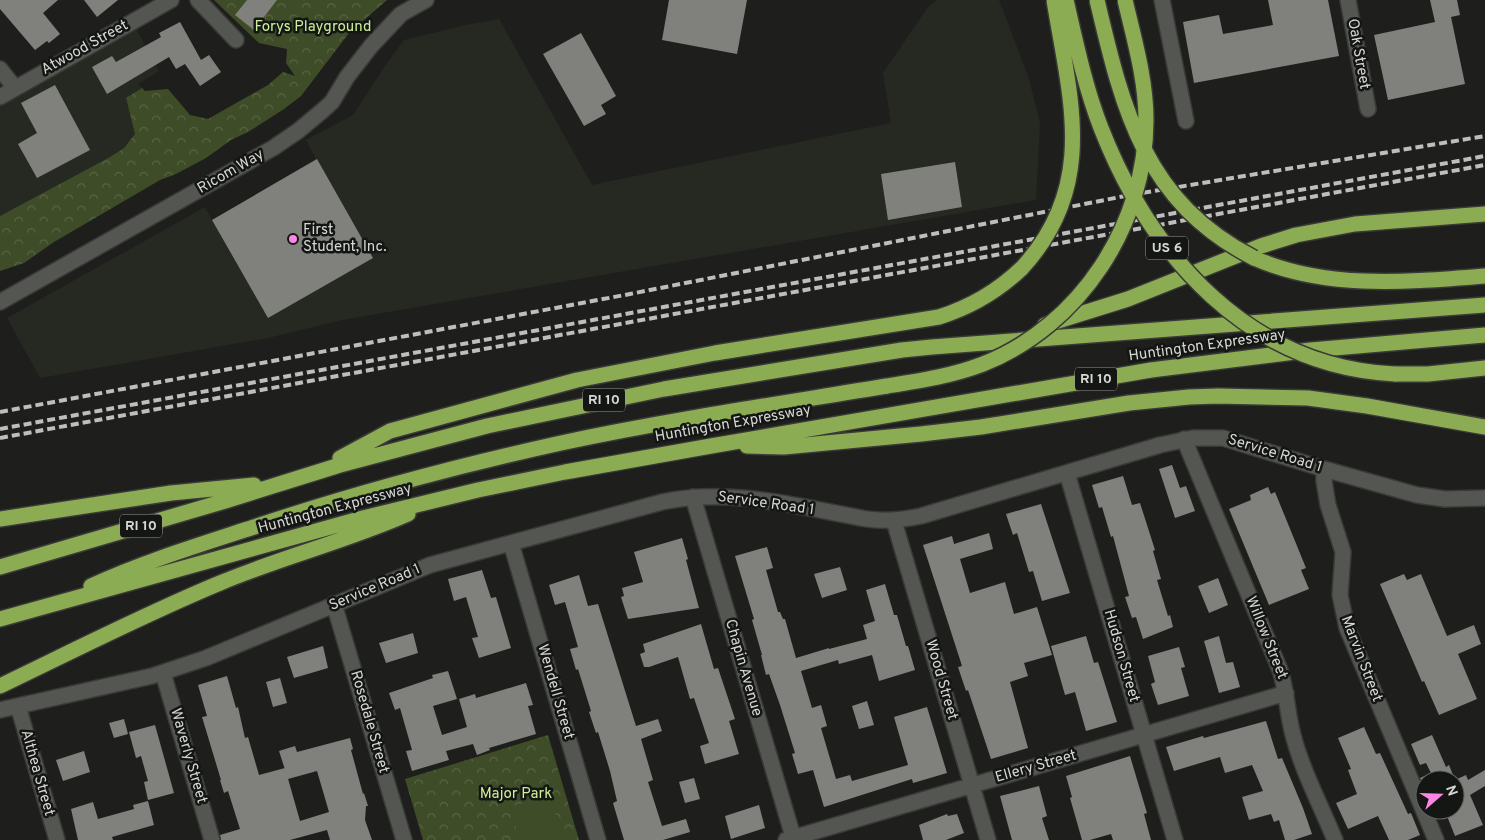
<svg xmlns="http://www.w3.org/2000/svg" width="1485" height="840" font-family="Overpass,sans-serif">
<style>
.built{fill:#262921}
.forest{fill:url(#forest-crowns)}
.garden{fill:#3e4c28}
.building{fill:#80817d}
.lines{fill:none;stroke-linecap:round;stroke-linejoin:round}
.minor-casing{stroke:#393a37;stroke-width:18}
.highway-casing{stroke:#393a37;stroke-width:18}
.minor{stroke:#545652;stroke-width:15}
.highway{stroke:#8cac53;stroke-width:15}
.rail{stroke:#bebfbc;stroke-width:4;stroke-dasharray:8 4;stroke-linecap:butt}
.highway-bridge-casing{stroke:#393a37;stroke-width:18;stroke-linecap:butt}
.highway-bridge{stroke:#8cac53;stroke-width:15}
.poi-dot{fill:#fc86e3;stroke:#141613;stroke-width:2}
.labels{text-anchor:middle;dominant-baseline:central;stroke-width:5;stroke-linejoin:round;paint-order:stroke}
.shield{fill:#141613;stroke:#9c9d9a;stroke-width:1}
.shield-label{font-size:14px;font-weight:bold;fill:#d6d7d4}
.park-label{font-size:15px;fill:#cdef97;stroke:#141613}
.street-label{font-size:15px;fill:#d6d7d4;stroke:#141613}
.poi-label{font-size:15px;fill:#d6d7d4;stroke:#141613;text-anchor:start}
</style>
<defs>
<pattern id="forest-crowns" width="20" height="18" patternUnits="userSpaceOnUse" patternTransform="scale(1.25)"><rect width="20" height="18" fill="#3e4c28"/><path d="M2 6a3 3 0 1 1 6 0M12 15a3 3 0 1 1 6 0" fill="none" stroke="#596546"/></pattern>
</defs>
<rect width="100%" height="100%" fill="#1e1f1c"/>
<path class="built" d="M937,0H999L1028,76L1040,122L1036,200L342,320L268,338L40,378L7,318L205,207L212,220L316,159L306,140L353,115L385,66L404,40L466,25L499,19L592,185L891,123L883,73L928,7Z
M133,23L159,71L138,84L142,88L126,98L135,134L124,148L110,157L0,216V97Z"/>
<path class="forest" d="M214,0H387L349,33L301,96L284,109L248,132L231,140L206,158L176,174L160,180L54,242L24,263L0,271V216L110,157L124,148L135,134L126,98L142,88L145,91L168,89L190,115L208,119L268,85L283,72L295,76L286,63L287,49L259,43Z
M548,735L579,840H423L405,779Z"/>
<path class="garden" d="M550,796L563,840H520L510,807Z"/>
<path class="building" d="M0,0H58L43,13L60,34L49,43L47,41L35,50L0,9Z
M84,0H118L97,17Z
M247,0H277L254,30L235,15Z
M669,0H747L737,54L662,40Z
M1268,0H1328L1339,56L1194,83L1183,22L1219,15L1223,34L1273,25Z
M1430,0H1457L1460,15L1451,17L1465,84L1388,100L1374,35L1435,22Z
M180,22L201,60L209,55L221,72L200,86L185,64L176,69L169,57L107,94L92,67L112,56L116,62L161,37L159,33Z
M581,33L616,96L601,105L606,114L584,126L543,54Z
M55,85L90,150L37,178L18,144L37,133L21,103Z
M317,159L373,258L268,318L212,220Z
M955,162L962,207L888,220L881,174Z
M1172,465L1180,488L1186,486L1195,511L1175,518L1159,469Z
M1123,476L1132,505L1140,503L1155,550L1153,551L1161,579L1157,580L1168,616L1170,615L1173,627L1143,639L1136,617L1132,618L1125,597L1129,596L1113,536L1111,537L1102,507L1099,508L1092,485Z
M1268,487L1271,494L1275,492L1306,568L1301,570L1309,589L1269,605L1229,509L1251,500L1250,495Z
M1041,504L1070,593L1042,601L1033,571L1029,572L1017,533L1013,535L1006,514Z
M989,533L993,549L960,559L970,593L1005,582L1014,614L1037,607L1052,655L1024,663L1028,676L1010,682L1028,748L991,759L968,690L966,691L958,667L962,666L923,545L952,536L954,544Z
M682,538L688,559L686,560L699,608L628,619L621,597L624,596L622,588L643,582L634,552Z
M767,547L773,568L766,570L778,612H780L783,619H785L796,658L829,648V649L867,639L863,625L875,621L866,590L885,584L894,615H897L906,646H908L915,670L879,681L872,655L839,664L838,660L801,671L812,708L821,705L827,726L821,728L836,779L850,775L852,781L908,765L894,717L927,707L947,773L913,783L912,779L824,807L813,770L798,774L792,754L795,753L780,705L769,674L766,675L761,655H762L752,620L754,619L735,556Z
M840,567L847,590L822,598L814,574Z
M482,570L491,598L496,597L511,648L479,658L472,638L478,637L466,597L454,601L448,579Z
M1404,574L1407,580L1421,574L1447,636L1474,625L1481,644L1458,654L1477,699L1439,715L1424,681L1422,682L1380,584Z
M579,575L588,606L598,604L636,726L658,719L662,731L641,739L653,780L648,782L662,826L686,819L690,832L663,840H624L613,803L617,801L610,771L598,732L596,733L589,712L591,711L578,669L576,670L570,649L578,647L565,602L555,605L549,585Z
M1218,578L1228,605L1209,613L1198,586Z
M701,624L714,669L718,668L735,719L729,721L739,754L705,764L700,746L709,743L694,698L690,699L678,657L649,667H644L640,654L645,652L643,644Z
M413,633L418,653L386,663L379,643Z
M1086,636L1094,663L1098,662L1117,722L1086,731L1075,692L1065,695L1051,646Z
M1219,636L1226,663L1233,662L1240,687L1219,693L1204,641Z
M323,646L328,668L294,678L287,657Z
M1179,647L1185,667L1181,668L1189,696L1158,705L1151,684L1155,682L1148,656Z
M448,671L457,699L433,706L442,735L467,727L459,699L475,694L476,698L526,683L533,705L528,706L536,734L489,748L490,750L477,755L473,744L446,751L449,760L412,771L406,751L412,750L400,708L395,710L389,693L433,678L432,675Z
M227,676L236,708L238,707L245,738L248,737L259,775L285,768L300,821L329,812L317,771L288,779L279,751L295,746L297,752L350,738L353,749L351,750L363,794L364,793L368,806H366L365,820L372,840H330L327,830L290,840H221L220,835L240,829L228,791L224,793L220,780H221L202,717L207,716L198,685Z
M280,678L287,703L273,707L266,682Z
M867,701L874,725L859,729L852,706Z
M124,719L128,734L114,738L109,723Z
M1266,721L1278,759L1282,758L1303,808L1312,834L1294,840H1285L1279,820L1274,822L1271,814L1249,820L1242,797L1263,791L1252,765L1225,773L1220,757L1174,771L1166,747L1203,736L1204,738Z
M155,725L174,793L148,800L144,782L148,781L141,756L136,758L129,732Z
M1364,727L1376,754L1380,753L1408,814L1411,813L1420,835L1408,840H1389L1378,816L1348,829L1336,803L1357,794L1348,770L1351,769L1338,738Z
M1432,735L1446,767L1449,765L1455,780L1466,775L1468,780L1485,770V786L1470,795L1483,825L1455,836L1447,816L1455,813V780H1421L1420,778L1431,773L1426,763L1420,765L1411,744Z
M84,751L90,772L63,781L56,760Z
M1130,756L1147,813L1144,814L1151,840H1113L1111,834L1090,840H1082L1070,798L1072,797L1066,776Z
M694,778L700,799L685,803L679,782Z
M1039,786L1047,816L1042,818L1049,840H1012L1000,796Z
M148,801L154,825L112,837L113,840H78L71,809L93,802L98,819L134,809L133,805Z
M759,805L765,828L731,839L725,816Z
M947,814L948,816L957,814L964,833L946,840H923L919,825Z"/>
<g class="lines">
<defs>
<path id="minor" d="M198,0L236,40
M1162,0L1186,121
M1348,0L1368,109
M0,69L15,88
M0,97L171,0
M0,302L273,148L298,131L322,111L332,102L347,77L371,46L401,14L426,0
M1184,439L1280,670C1287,691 1287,713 1293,735C1302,770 1321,806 1335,840
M1324,469V481L1328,505L1343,552L1340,595L1347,628L1436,840
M1067,473L1175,840
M693,497L794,840
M894,521L988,840
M511,543L598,840
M334,604L404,840
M163,673L212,840
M18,706L57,840
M0,710L152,676L206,658L430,565L662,502C730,487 799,507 867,519C886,522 902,520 921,516L1160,445L1193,438H1223L1324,469L1417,495L1445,499L1485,498
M786,840L1286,693"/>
<path id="highway" d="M1254,258C1326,290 1408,282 1485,276
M1045,325L1128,299L1261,246L1296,235L1355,224L1485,214
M1395,374H1428L1485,368
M747,446L784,447L921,434L981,427L1129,403L1189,397L1218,396L1308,398L1367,406L1485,427
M340,458L390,431L577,380L715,353L939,317C971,307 998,291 1022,268
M0,519L171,493L254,485
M0,567L225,501L340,465L487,426L664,389L902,350L932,347L1485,305
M91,586C143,562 199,545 254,527C355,493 457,466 561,443C669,420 778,404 887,386
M0,619L363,518L478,490L565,472L711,446L1151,370L1311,350L1485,335
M0,686C73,651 145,614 220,583C282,557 347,541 408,514"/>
</defs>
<use href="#minor" class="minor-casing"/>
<use href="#highway" class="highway-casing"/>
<use href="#minor" class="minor"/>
<use href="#highway" class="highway"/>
<path class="rail" d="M0,412L630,294L1130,195L1485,136
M0,429L1485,156
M0,438L1485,165"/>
<defs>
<path id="highway-bridge" d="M1066,0C1076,43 1085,87 1101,128C1151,256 1249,367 1395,374
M1097,0C1123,111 1145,202 1254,258
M1022,268C1098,185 1070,99 1054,0
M887,386C919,381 952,376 983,364C1081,325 1146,224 1146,120C1146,79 1134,39 1125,0"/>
</defs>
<use href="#highway-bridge" class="highway-bridge-casing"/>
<use href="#highway-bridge" class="highway-bridge"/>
</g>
<circle class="poi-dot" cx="293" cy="239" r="5"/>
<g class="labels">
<g class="shield">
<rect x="1146" y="236.5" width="42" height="23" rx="4"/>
<rect x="1075" y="367.5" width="42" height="23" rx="4"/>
<rect x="583" y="388.5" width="42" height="23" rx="4"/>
<rect x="120" y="514.5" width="42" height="23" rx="4"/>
</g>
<g class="shield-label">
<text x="1167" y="248">US 6</text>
<text x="1096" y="379">RI 10</text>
<text x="604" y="400">RI 10</text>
<text x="141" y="526">RI 10</text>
</g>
<g class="park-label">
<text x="313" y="27">Forys Playground</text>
<text x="516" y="794">Major Park</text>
</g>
<g class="street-label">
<text transform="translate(85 48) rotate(-29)">Atwood Street</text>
<text transform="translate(1358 54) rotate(80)">Oak Street</text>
<text transform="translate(231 172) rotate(-30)">Ricom Way</text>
<text transform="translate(1207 346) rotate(-8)">Huntington Expressway</text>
<text transform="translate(733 424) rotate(-10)">Huntington Expressway</text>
<text transform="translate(1275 454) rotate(17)">Service Road 1</text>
<text transform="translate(766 504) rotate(8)">Service Road 1</text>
<text transform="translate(335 509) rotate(-15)">Huntington Expressway</text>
<text transform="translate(375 588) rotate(-23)">Service Road 1</text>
<text transform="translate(1266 638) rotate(68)">Willow Street</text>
<text transform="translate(1121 656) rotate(74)">Hudson Street</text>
<text transform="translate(1361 659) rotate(69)">Marvin Street</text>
<text transform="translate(743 668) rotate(74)">Chapin Avenue</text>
<text transform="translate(941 680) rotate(74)">Wood Street</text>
<text transform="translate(555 692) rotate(74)">Wendell Street</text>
<text transform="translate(369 722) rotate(74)">Rosedale Street</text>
<text transform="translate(188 756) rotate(74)">Waverly Street</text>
<text transform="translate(1036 767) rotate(-16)">Ellery Street</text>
<text transform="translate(37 773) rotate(74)">Althea Street</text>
</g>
<g class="poi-label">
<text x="303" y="230">First<tspan x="303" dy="17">Student, Inc.</tspan></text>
</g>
</g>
<g transform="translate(1440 795) rotate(70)"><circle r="24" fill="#141613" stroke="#626360"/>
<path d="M0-4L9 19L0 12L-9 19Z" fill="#fc86e3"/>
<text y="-8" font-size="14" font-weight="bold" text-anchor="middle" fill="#d6d7d4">N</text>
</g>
</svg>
